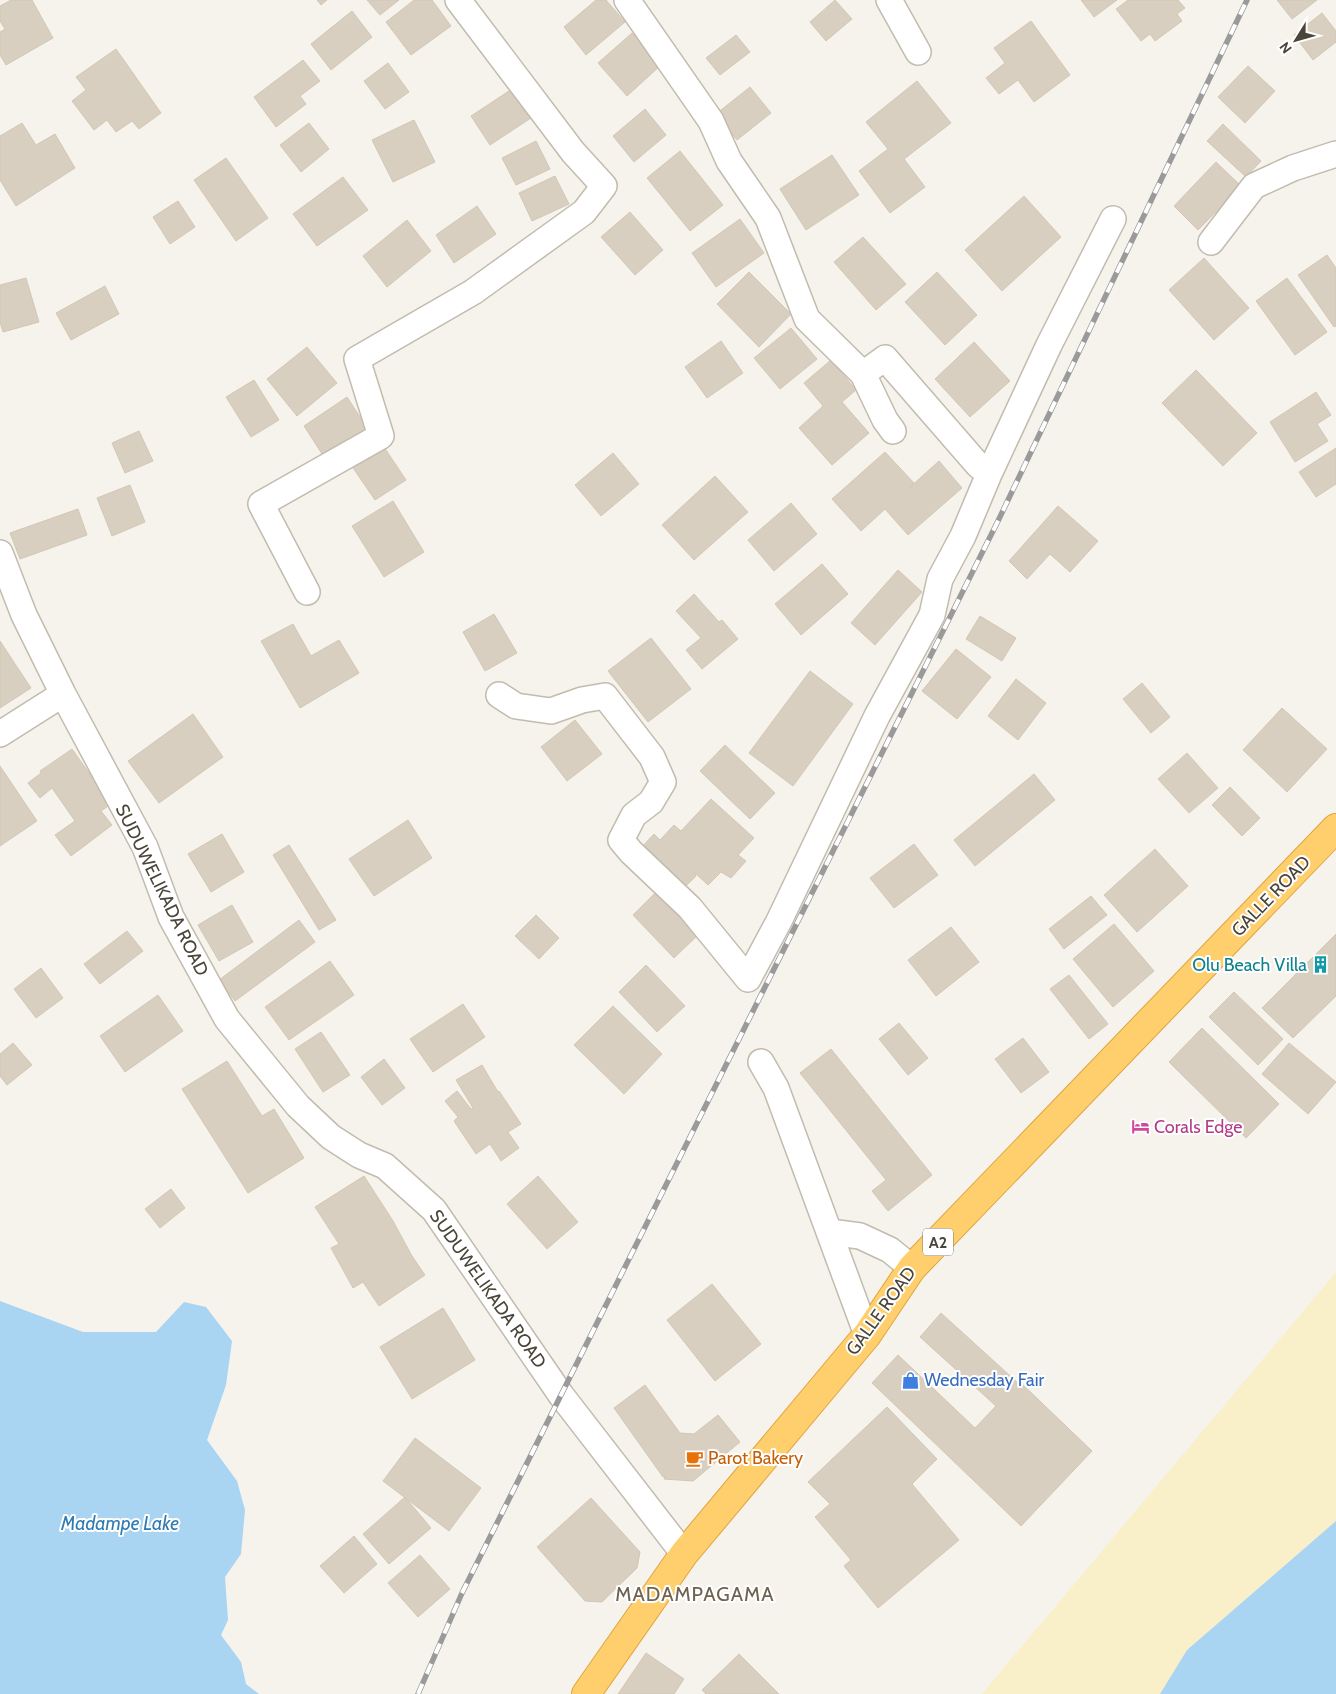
<svg xmlns="http://www.w3.org/2000/svg" width="1336" height="1694" font-family="Cabin,sans-serif">
<style>
.sand{fill:#f9efc9}
.water{fill:#a9d4f2}
.building{fill:#d8cfc1;stroke:#d3c7b4}
.lines{fill:none;stroke-linecap:round;stroke-linejoin:round}
.street-casing{stroke:#c2bbae;stroke-width:28}
.highway-casing{stroke:#e0a43c;stroke-width:30}
.street{stroke:#fff;stroke-width:25}
.highway{stroke:#ffcf6e;stroke-width:28}
.rail-casing{stroke:#9a9a9a;stroke-width:5.5}
.rail{stroke:#fff;stroke-width:4;stroke-dasharray:11;stroke-linecap:butt}
.labels{text-anchor:middle;dominant-baseline:central;stroke-width:4;stroke-linejoin:round;paint-order:stroke}
.shield{fill:#fff;stroke:#817c74;stroke-width:1}
.shield-label{font-size:16px;font-weight:bold;fill:#4b4439}
.street-label{font-size:18px;fill:#4b4439;stroke:#fff}
.culture-label{font-size:18px;fill:#0d838f;stroke:#fff;text-anchor:end}
.hotel-label{font-size:18px;fill:#b23c85;stroke:#fff;text-anchor:start}
.shop-label{font-size:18px;fill:#366cbe;stroke:#fff;text-anchor:start}
.food-label{font-size:18px;fill:#c56008;stroke:#fff;text-anchor:start}
.water-label{font-size:19px;font-style:italic;fill:#2e7ab2;stroke:#fff}
.quarter-label{font-size:20px;letter-spacing:1px;fill:#6e6250;stroke:#fff}
</style>
<rect width="100%" height="100%" fill="#f6f3ec"/>
<path class="sand" d="M1336,1272V1521L1187,1650L1160,1694H982Z"/>
<path class="water" d="M0,1301L83,1332H156L184,1302L206,1307L232,1341L226,1385L207,1440L237,1481L245,1510L241,1554L225,1577L228,1620L221,1635L241,1662L246,1684L259,1694H0Z
M1336,1521V1694H1160L1187,1650Z"/>
<path class="building" d="M11,0H32L53,38L6,65L0,55V32L5,29L0,21V6Z
M317,0H327L321,5Z
M367,0H399L380,15Z
M414,0H432L451,26L411,55L386,22Z
M596,0H606L625,22L586,55L564,27Z
M835,0L852,19L826,41L810,22Z
M1081,0H1117L1094,17Z
M1128,0H1178L1185,8L1177,14L1182,21L1155,41L1150,34L1141,41L1116,9Z
M1277,0H1317L1292,19Z
M352,11L372,37L331,70L311,44Z
M1322,13L1336,31V42L1313,60L1294,35Z
M1031,21L1070,75L1034,102L1018,80L999,94L986,78L1005,63L994,48Z
M632,33L661,65L627,96L598,63Z
M736,35L750,52L720,75L706,58Z
M116,49L161,113L139,129L132,121L116,132L107,120L94,130L72,101L86,90L76,77Z
M303,60L320,81L300,96L306,104L276,127L254,97Z
M388,63L409,92L385,109L364,81Z
M1248,66L1275,91L1245,123L1218,97Z
M917,81L951,123L904,159L925,187L890,213L859,171L888,149L866,122Z
M515,87L534,116L490,145L471,116Z
M750,87L771,113L737,140L716,114Z
M645,109L666,135L634,162L613,136Z
M414,120L435,162L393,182L372,140Z
M22,123L36,145L55,134L75,168L16,206L0,180V136Z
M309,123L329,149L301,172L280,145Z
M1223,124L1261,161L1246,177L1207,141Z
M536,141L550,169L516,185L502,158Z
M680,151L723,205L690,231L647,178Z
M832,155L859,195L806,230L780,189Z
M226,158L268,218L236,241L194,180Z
M1216,162L1241,186L1198,230L1174,206Z
M555,176L569,204L532,221L519,193Z
M343,177L368,210L317,246L293,214Z
M1024,196L1061,237L1002,291L965,250Z
M178,201L195,227L170,244L153,217Z
M477,206L496,234L454,263L436,235Z
M630,212L663,250L635,275L601,237Z
M740,219L764,253L716,287L692,253Z
M407,220L431,251L387,287L363,256Z
M863,237L906,284L876,310L834,262Z
M1327,255L1336,268V326L1334,327L1298,275Z
M1204,258L1249,308L1214,340L1169,290Z
M749,272L791,314L759,347L717,304Z
M937,272L977,315L945,345L905,302Z
M26,278L39,322L3,332L0,322V285Z
M1287,278L1327,332L1295,355L1256,301Z
M105,286L119,314L71,340L56,313Z
M791,328L817,359L780,389L754,358Z
M721,341L743,373L707,398L685,367Z
M974,342L1010,381L970,417L935,379Z
M307,347L337,383L297,416L267,379Z
M831,360L856,390L842,402L869,433L832,465L799,428L823,406L804,383Z
M1196,370L1257,433L1223,466L1162,403Z
M254,380L279,420L251,437L226,397Z
M1316,392L1331,415L1317,424L1328,441L1295,462L1270,422Z
M347,397L369,431L326,460L304,426Z
M139,431L153,461L125,473L112,443Z
M382,444L406,480L375,500L351,465Z
M1336,448V484L1316,497L1299,472Z
M885,452L914,483L909,488L939,461L962,488L908,535L885,509L861,531L832,499Z
M613,453L639,484L601,516L575,485Z
M715,476L748,512L694,560L662,525Z
M130,485L145,522L112,536L97,498Z
M393,501L424,552L384,577L352,526Z
M791,503L817,534L774,571L748,540Z
M1058,506L1098,541L1070,572L1050,554L1027,579L1009,561Z
M78,509L87,535L20,559L10,533Z
M822,564L848,594L801,635L775,604Z
M898,570L922,592L875,645L851,623Z
M694,594L719,622L722,620L738,639L702,669L686,650L701,638L676,611Z
M494,614L517,653L485,671L463,632Z
M980,616L1016,638L1002,661L966,639Z
M293,624L311,656L339,640L359,673L300,708L261,641Z
M651,638L691,689L648,722L608,671Z
M0,641L31,688L0,708Z
M956,649L991,677L957,719L922,691Z
M810,671L853,704L793,786L749,753Z
M1016,679L1046,703L1018,740L988,716Z
M1142,683L1170,717L1151,733L1123,699Z
M1282,708L1327,749L1287,792L1243,750Z
M193,714L223,757L159,803L128,761Z
M575,720L602,754L567,781L541,747Z
M725,745L775,793L750,819L700,771Z
M72,749L111,804L101,811L112,825L71,856L55,835L75,821L52,788L40,798L28,783L41,773L40,771Z
M1187,753L1218,788L1189,813L1158,779Z
M0,766L37,821L0,846Z
M1034,774L1055,800L975,866L954,840Z
M1230,787L1260,818L1242,836L1212,805Z
M711,799L754,838L738,855L746,861L731,878L721,872L708,885L694,872L696,876L681,891L639,850L654,834L660,840L674,825L681,831Z
M408,820L432,858L374,896L349,859Z
M222,834L244,872L211,892L188,854Z
M914,844L938,875L894,908L870,878Z
M289,845L336,920L319,930L273,855Z
M1155,849L1188,886L1137,932L1104,895Z
M656,892L698,935L674,958L633,915Z
M1091,896L1107,915L1064,949L1049,929Z
M232,905L253,942L219,961L198,925Z
M536,915L559,938L539,959L515,936Z
M299,920L315,942L235,1001L219,980Z
M1114,924L1154,971L1113,1007L1073,959Z
M951,927L979,962L936,996L908,960Z
M127,931L143,951L100,984L84,964Z
M1336,934V996L1293,1038L1262,1008Z
M330,961L354,995L289,1040L265,1007Z
M646,965L685,1006L657,1032L619,992Z
M41,968L63,998L36,1018L14,989Z
M1069,975L1108,1024L1089,1039L1050,989Z
M1234,992L1283,1039L1258,1065L1209,1017Z
M158,995L183,1031L125,1072L100,1036Z
M463,1004L485,1037L433,1072L410,1039Z
M613,1006L662,1054L624,1094L574,1045Z
M899,1023L928,1058L908,1075L879,1039Z
M1202,1028L1279,1104L1246,1138L1169,1062Z
M321,1032L350,1075L323,1092L295,1049Z
M1023,1038L1049,1072L1021,1093L995,1059Z
M13,1043L32,1065L7,1085L0,1076V1054Z
M1289,1043L1336,1082L1308,1114L1262,1074Z
M831,1049L932,1175L888,1211L872,1191L886,1180L800,1073Z
M384,1059L405,1088L382,1105L361,1077Z
M227,1061L262,1116L274,1109L304,1158L248,1193L182,1089Z
M482,1065L498,1092L499,1091L521,1124L508,1132L519,1148L501,1161L490,1144L476,1154L454,1121L458,1117L445,1101L457,1091L471,1109L473,1108L456,1080Z
M364,1176L393,1221L412,1256L425,1275L379,1306L363,1282L353,1288L331,1248L339,1244L315,1207Z
M538,1176L578,1222L547,1249L507,1204Z
M171,1189L185,1208L160,1228L145,1209Z
M712,1284L761,1344L715,1381L667,1320Z
M443,1308L475,1360L412,1399L380,1347Z
M941,1313L1018,1383L1019,1381L1092,1451L1021,1526L872,1383L898,1355L975,1428L996,1406L920,1337Z
M645,1385L680,1433L694,1434L718,1415L740,1442L693,1481L664,1479L665,1476L663,1477L614,1408Z
M887,1407L937,1459L912,1484L959,1540L878,1608L844,1566L851,1560L815,1517L830,1504L808,1482Z
M415,1438L481,1488L449,1531L383,1481Z
M405,1497L431,1528L389,1564L363,1534Z
M591,1498L640,1552L637,1568L602,1602L585,1601L537,1547Z
M354,1536L377,1564L344,1593L320,1566Z
M420,1555L450,1589L418,1617L388,1583Z
M646,1653L684,1679L674,1694H618Z
M739,1654L779,1694H706L702,1690Z"/>
<g class="lines">
<defs>
<path id="street" d="M627,0L711,121L729,161L768,218L807,319L863,374L885,420L893,431
M889,0L918,52
M1211,242L1254,186L1293,168L1336,154
M863,374L885,358L978,465L989,474L1049,345L1113,219
M0,553L24,615L63,694L145,847L171,917L227,1019L298,1106L331,1137L359,1155L385,1166L434,1210L561,1395L684,1554
M307,592L261,504L381,436L357,359L473,292L584,212L604,186L573,152L458,0
M499,695L516,706L551,711L582,700L605,696L652,757L663,782L651,802L634,815L621,840L631,852L690,908L748,979L779,921L877,716L932,615L940,579L963,536L989,474
M0,734L63,694
M761,1062L776,1088L867,1335
M830,1232L860,1236L890,1250L912,1268"/>
<path id="highway" d="M586,1694L684,1554L867,1335L912,1268L1336,828"/>
</defs>
<use href="#street" class="street-casing"/>
<use href="#highway" class="highway-casing"/>
<use href="#street" class="street"/>
<use href="#highway" class="highway"/>
<defs>
<path id="rail" d="M418,1694L462,1593L998,521L1247,0"/>
</defs>
<use href="#rail" class="rail-casing"/>
<use href="#rail" class="rail"/>
</g>
<defs>
<symbol id="building-bare" viewBox="-9 -9 18 18"><path d="M-4-6H4V6H1V3H-1V6H-4ZM-2.5-4.3h1.7v1.8h-1.7ZM.8-4.3h1.7v1.8H.8ZM-2.5-1h1.7V.8h-1.7ZM.8-1h1.7V.8H.8Z" fill="#0f9aa8" stroke="#fff" stroke-width="2.5" paint-order="stroke"/></symbol>
<symbol id="hotel-bare" viewBox="-9 -9 18 18"><path d="M-6-4.5h1.5V1H6V5H4.5V3h-9V5H-6ZM-4 0a1.8 1.8 0 1 1 3.6 0ZM.5 0V-2.5h3Q6-2.5 6 0Z" fill="#d1479c" stroke="#fff" stroke-width="2.5" paint-order="stroke"/></symbol>
<symbol id="shop-bare" viewBox="-9 -9 18 18"><path d="M-5-2.5h2.3a2.7 3.5 0 0 1 5.4 0H5L5.5 6h-11ZM-1.5-2.5h3a1.5 2.3 0 0 0-3 0Z" fill="#3f7fe0" stroke="#fff" stroke-width="2.5" paint-order="stroke"/></symbol>
<symbol id="cafe-bare" viewBox="-9 -9 18 18"><path d="M-5.5-4.5H6V0H3Q3 3.5 0 3.5H-2.5Q-5.5 3.5-5.5 0ZM3-3.2v2h1.7v-2ZM-6 4.5H4V6H-6Z" fill="#e8710a" stroke="#fff" stroke-width="2.5" paint-order="stroke"/></symbol>
</defs>
<g fill-rule="evenodd">
<use href="#building-bare" x="1308" y="952" width="25" height="25"/>
<use href="#hotel-bare" x="1128" y="1114" width="25" height="25"/>
<use href="#shop-bare" x="898" y="1368" width="25" height="25"/>
<use href="#cafe-bare" x="682" y="1446" width="25" height="25"/>
</g>
<g class="labels">
<rect class="shield" x="923" y="1228.5" width="30" height="27" rx="4"/>
<g class="shield-label">
<text x="938" y="1242">A2</text>
</g>
<g class="street-label">
<text transform="translate(162 890) rotate(64)">SUDUWELIKADA ROAD</text>
<text transform="translate(1271 896) rotate(-46)">GALLE ROAD</text>
<text transform="translate(488 1289) rotate(55)">SUDUWELIKADA ROAD</text>
<text transform="translate(881 1311) rotate(-54)">GALLE ROAD</text>
</g>
<g class="culture-label">
<text x="1307" y="965">Olu Beach Villa</text>
</g>
<g class="hotel-label">
<text x="1154" y="1127">Corals Edge</text>
</g>
<g class="shop-label">
<text x="924" y="1380">Wednesday Fair</text>
</g>
<g class="food-label">
<text x="708" y="1458">Parot Bakery</text>
</g>
<g class="water-label">
<text x="120" y="1523">Madampe Lake</text>
</g>
<g class="quarter-label">
<text x="695" y="1594">MADAMPAGAMA</text>
</g>
</g>
<g transform="translate(1296 40) rotate(233)" stroke="#ffffff" stroke-width="4" paint-order="stroke">
<path d="M0-4L9 19L0 12L-9 19Z" fill="#4b4439"/>
<text y="-8" font-size="14" font-weight="bold" text-anchor="middle" fill="#4b4439">N</text>
</g>
</svg>
